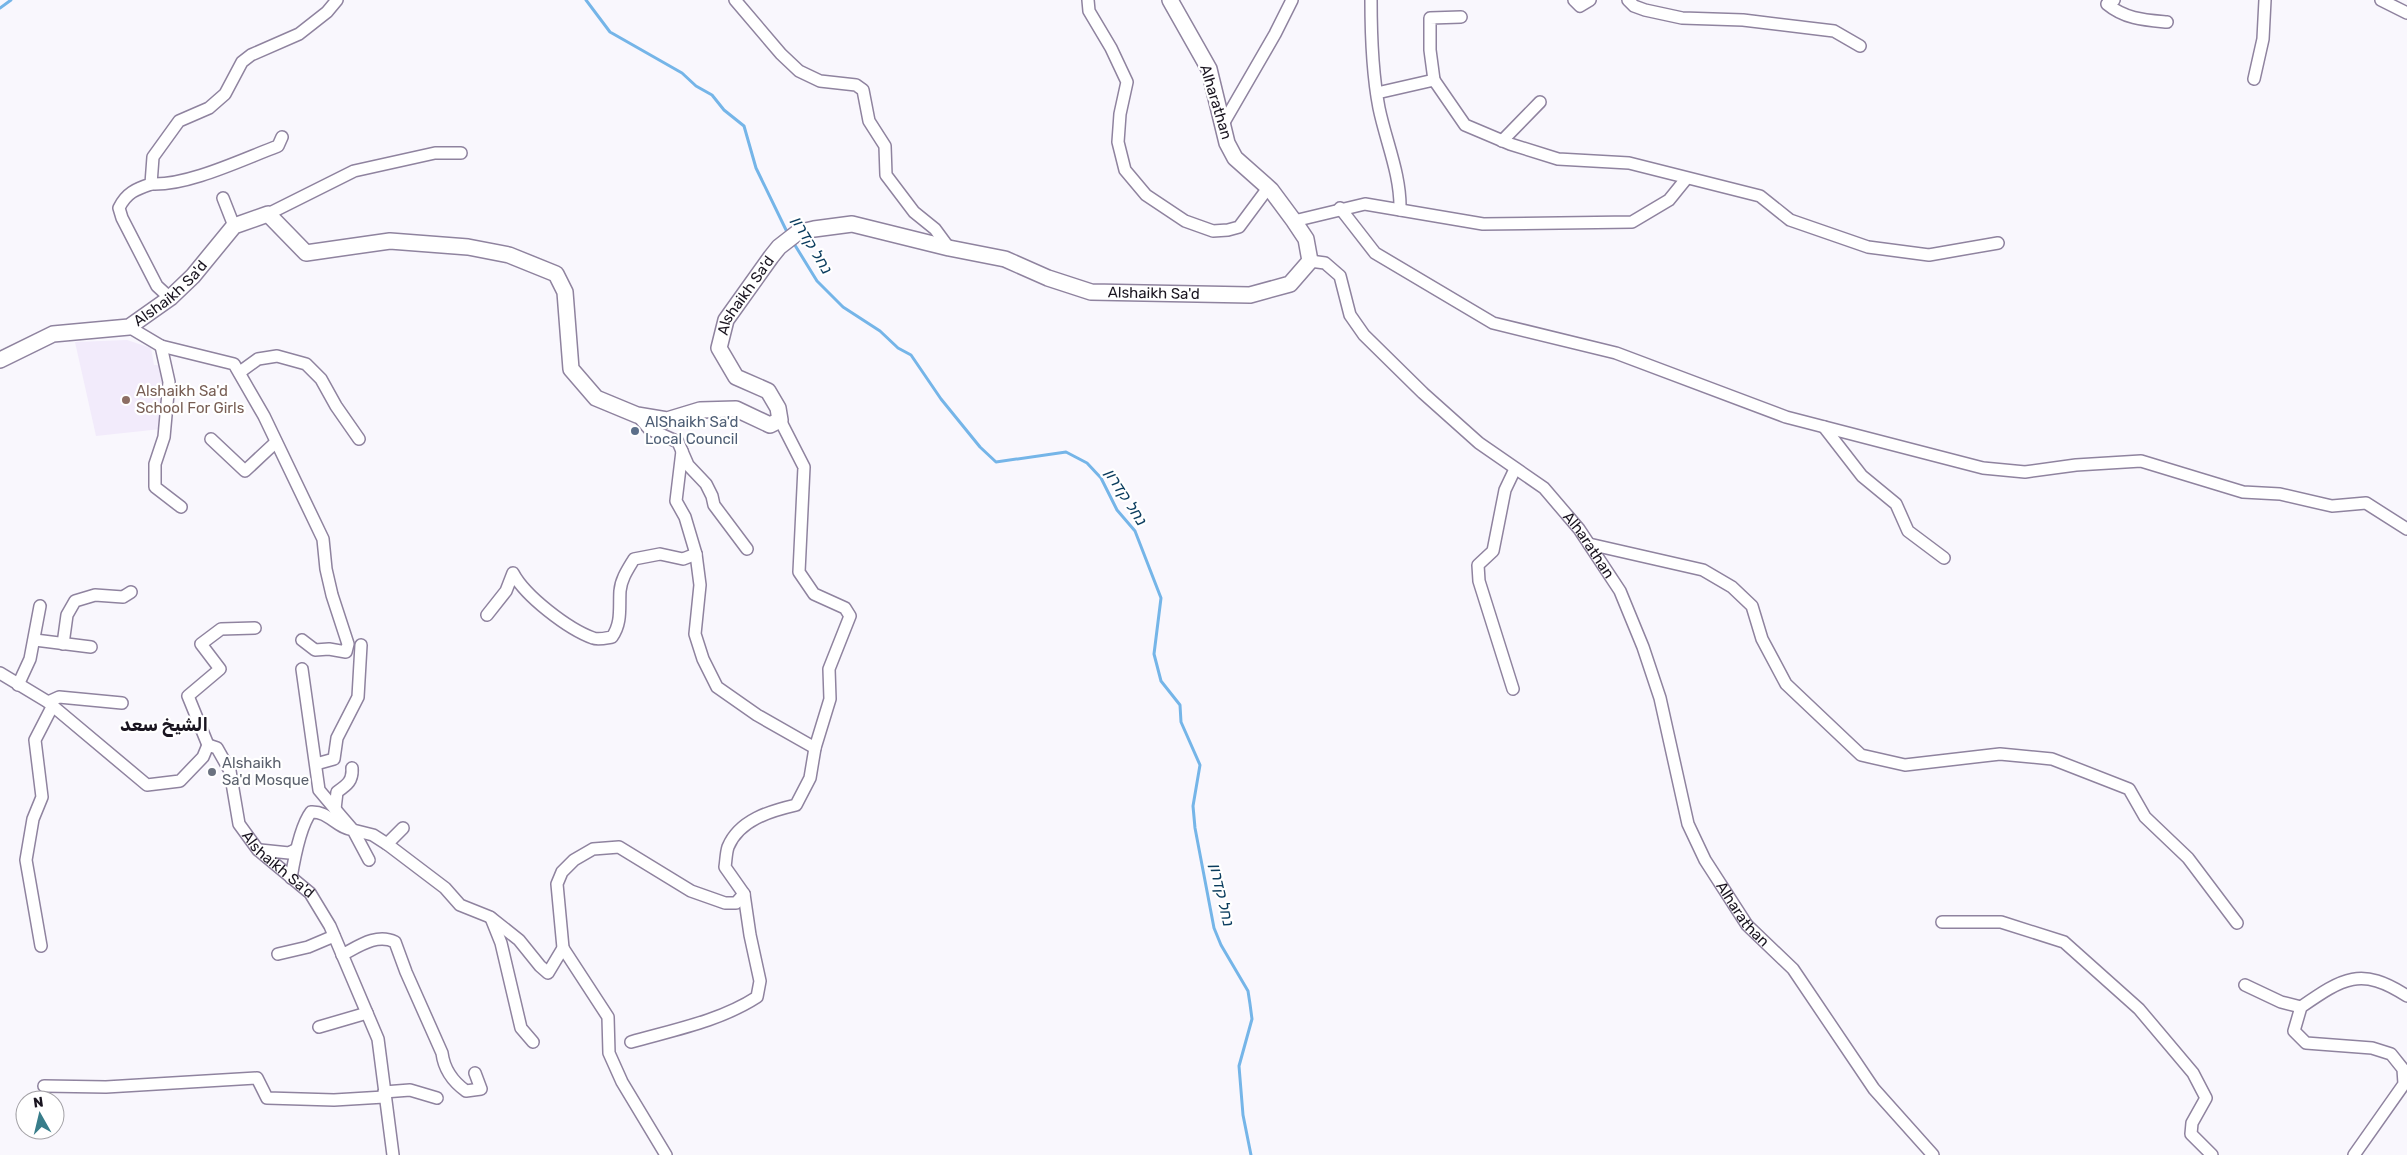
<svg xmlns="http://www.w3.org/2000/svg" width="2407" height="1155" font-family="Rubik,Cairo,Heebo,sans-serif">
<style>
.built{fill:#f2ebfb}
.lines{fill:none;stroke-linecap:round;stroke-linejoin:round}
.stream{stroke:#75b5e8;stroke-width:3}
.street-casing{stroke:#8f839f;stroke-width:14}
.secondary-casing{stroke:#8f839f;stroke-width:18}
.street{stroke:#fff;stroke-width:11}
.secondary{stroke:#fff;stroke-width:15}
.education-dot{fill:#8d6e63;stroke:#fff;stroke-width:2}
.service-dot{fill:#5c6f8a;stroke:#fff;stroke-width:2}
.worship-dot{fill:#6b7280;stroke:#fff;stroke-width:2}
.labels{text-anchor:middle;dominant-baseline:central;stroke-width:4.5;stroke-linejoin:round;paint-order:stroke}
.street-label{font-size:15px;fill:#1a1520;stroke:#fff}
.education-label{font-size:15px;fill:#785e54;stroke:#fff;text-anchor:start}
.service-label{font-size:15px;fill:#4e5e75;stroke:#fff;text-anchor:start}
.worship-label{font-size:15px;fill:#5b616d;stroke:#fff;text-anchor:start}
.water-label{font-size:16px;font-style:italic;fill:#0a3c5e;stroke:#fff}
.quarter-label{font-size:18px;font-weight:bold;fill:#1a1520;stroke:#fff}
</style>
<rect width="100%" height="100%" fill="#f9f7fd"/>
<path class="built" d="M127,340L151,348L154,365H159L165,372L161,429L96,436L75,342Z"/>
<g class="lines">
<path class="stream" d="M586,0L610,32L682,73L696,86L712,95L724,110L744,126L756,168L788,234
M0,8L11,0
M793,242L817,281L843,307L880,331L898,348L911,355L941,399L980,447L996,462L1066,452L1087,463L1101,478L1117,510L1135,531L1161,598L1154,654L1161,681L1180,705L1181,722L1200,765L1193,806L1195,828L1214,928L1221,945L1248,991L1250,1004L1252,1019L1239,1066L1243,1115L1251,1155"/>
<defs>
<g id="street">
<path d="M735,0L781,54L799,71L820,81L856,85L863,90L869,121L885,146L886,175L914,212L935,229L949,248"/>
<path d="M1088,0L1089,11L1111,48L1127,82L1120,114L1118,142L1125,170L1146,195L1185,221L1213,231L1228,230L1239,227L1268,188"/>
<path d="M1371,0C1371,36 1372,72 1379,108C1386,142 1401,175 1400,210"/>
<path d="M1574,0L1580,6L1590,0"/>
<path d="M1628,0L1634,6L1645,10L1682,18L1743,20L1834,31L1860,46"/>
<path d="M2114,0L2107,4C2125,19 2145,20 2167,22"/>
<path d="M2381,0L2407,13"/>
<path d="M2254,79L2263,39L2265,0"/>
<path d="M1434,80L1430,50V18L1461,17"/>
<path d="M1377,93L1434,80L1465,125L1510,144L1558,159L1629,163L1760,196L1790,220L1868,247L1929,255L1998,243"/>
<path d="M1223,124L1275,34L1292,0"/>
<path d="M1502,141L1540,102"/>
<path d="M151,184C188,186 243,159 278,146L282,137"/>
<path d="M223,198L234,226"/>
<path d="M1340,208L1375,253L1493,323L1616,353L1786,417L1983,468L2025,472L2076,465L2141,461L2243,492L2280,494L2332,506L2366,503L2407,529"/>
<path d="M268,214L354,171L435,153H461"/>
<path d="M1294,221L1365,204L1483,224L1632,222L1669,200L1686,179"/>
<path id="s1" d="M1310,261L1325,263L1340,276L1350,315L1364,335L1423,393L1479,443L1544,488L1579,529L1620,591L1643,647L1660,698L1688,824L1705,860L1747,925L1793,969L1874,1089L1933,1155"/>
<path d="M170,298L157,286L122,218L119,208C126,193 136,189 151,184L153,157L179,121L209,108L225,94L242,62L251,55L299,34L327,12L337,0"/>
<path d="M129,327L161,346L234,364L264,416L323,539L326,569L332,595L348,644L346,652L329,649L315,650L302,640"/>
<path d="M161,346L169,382L164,437L155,464V487L181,507"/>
<path d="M240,372L258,359L277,356L306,364L321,379L336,406L359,439"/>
<path d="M637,415L649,429L678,442L688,465L706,484L712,496L714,505L747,549"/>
<path d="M1824,427L1862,476L1896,504L1908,531L1944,558"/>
<path d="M211,439L245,471L276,442"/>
<path d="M682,451L676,501L685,517L696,554L700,585L695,634L703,659L717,687L757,715L815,748"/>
<path d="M1589,544L1703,570L1732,587L1752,606L1762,639L1786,684L1861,755L1905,765L2000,754L2052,759L2129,789L2145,817L2188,858L2237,923"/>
<path d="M487,615L506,591L513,573C525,596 568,629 593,638C598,640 606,638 612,637C622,623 619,608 620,591C621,579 628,569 634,559L660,554L683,559L696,554"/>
<path d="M35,640L91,647"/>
<path d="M63,644L67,615L75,601L95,595L123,597L131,592"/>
<path d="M302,669L319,790L340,815L353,830L373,835L387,844L445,888L460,905L490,917L519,940L540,966L548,973L563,948L557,884L562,872L574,860L593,849L619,847L691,891L725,903H736L744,894L725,867C726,861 726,853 728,847C739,820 770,811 796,805L810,778L815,748L830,699L829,669L850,616L845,608L814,594L799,572L804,467L780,420"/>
<path id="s2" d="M0,673L48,702L147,785L180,781L203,757L208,745L217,748L230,771L239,824L258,850L310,893L330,926L378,1039L393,1155"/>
<path d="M18,685L30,659L40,606"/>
<path d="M1513,689L1479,581L1478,565L1493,551L1505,490L1515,469"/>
<path d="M48,702L59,697L122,703"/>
<path d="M208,745L188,696L220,669L201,644L221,629L255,628"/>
<path d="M316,764L334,759L337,738L358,697L361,645"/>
<path d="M335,809L337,792C347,785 353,781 352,768"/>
<path d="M387,844L403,828"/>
<path d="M260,850L289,853L295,850"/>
<path d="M291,878C294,860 301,825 311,812C329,811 336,828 353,830L369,860"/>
<path d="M491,918L501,943L521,1028L533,1042"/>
<path d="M1942,922H2001L2064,942L2139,1009L2193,1073L2206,1098L2192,1123L2191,1134L2212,1155"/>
<path d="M41,946L26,860L33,819L42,797L35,740L52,707"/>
<path d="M563,948L608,1017L609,1053L622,1082L666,1155"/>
<path d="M278,954L308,947L334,936"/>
<path d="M342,955C359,946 377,933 395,942L406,972L442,1053C444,1069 452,1081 466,1091L481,1089L475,1073"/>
<path d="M2245,985L2281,1002L2301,1007"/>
<path d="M319,1027L367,1013"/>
<path d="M631,1042C673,1030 720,1021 757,997L760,981L750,935L744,894"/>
<path d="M44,1086L106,1087L257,1078L267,1098L334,1100L384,1097"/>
<path d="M384,1092L410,1090L437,1098"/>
<path d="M2354,1155L2404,1084L2403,1069L2391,1054L2372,1048L2306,1043L2294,1031L2301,1007C2343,978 2361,966 2407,996"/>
</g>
<g id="secondary">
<path id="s3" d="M0,360L53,334L129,327L170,298L193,276L234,226L268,214L306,253L390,241L468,247L509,255L556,274L565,292L571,369L596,398L637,415L667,420L700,410L736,409L770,425L780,420L778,408L768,391L736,377L719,348L726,320L771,257L779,247L797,233L814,229L852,224L949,248L1005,259L1048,278L1091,292L1250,295L1290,284L1310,261L1306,239L1294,221L1271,190L1235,158L1227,143L1209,69L1170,0"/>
</g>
</defs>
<use href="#street" class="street-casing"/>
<use href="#secondary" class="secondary-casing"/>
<use href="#street" class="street"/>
<use href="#secondary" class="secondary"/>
</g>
<circle class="education-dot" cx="126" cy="400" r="5"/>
<circle class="service-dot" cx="635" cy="431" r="5"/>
<circle class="worship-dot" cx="212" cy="772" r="5"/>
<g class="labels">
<g class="street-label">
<text transform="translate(1216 102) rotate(73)">Alharathan</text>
<text stroke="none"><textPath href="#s3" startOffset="189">Alshaikh Sa'd</textPath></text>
<text stroke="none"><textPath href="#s3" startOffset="1568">Alshaikh Sa'd</textPath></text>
<text stroke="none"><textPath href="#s3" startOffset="1118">Alshaikh Sa'd</textPath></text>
<text stroke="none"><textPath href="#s1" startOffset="409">Alharathan</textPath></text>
<text stroke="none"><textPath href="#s2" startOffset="411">Alshaikh Sa'd</textPath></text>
<text stroke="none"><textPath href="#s1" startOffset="814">Alharathan</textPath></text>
</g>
<g class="education-label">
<text x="136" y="391">Alshaikh Sa'd<tspan x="136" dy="17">School For Girls</tspan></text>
</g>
<g class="service-label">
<text x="645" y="422">AlShaikh Sa'd<tspan x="645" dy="17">Local Council</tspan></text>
</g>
<g class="worship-label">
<text x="222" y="763">Alshaikh<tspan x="222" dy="17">Sa'd Mosque</tspan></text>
</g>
<g class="water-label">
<text transform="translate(812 245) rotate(59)">נחל קדרון</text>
<text transform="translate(1126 497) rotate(57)">נחל קדרון</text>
<text transform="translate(1222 895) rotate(77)">נחל קדרון</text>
</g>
<g class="quarter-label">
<text x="164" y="725">الشيخ سعد</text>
</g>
</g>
<g transform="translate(40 1115) rotate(352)"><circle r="24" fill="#ffffff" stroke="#a3a1a6"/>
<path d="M0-4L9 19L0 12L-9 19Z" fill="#387d8a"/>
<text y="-8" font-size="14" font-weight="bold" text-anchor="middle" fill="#1a1520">N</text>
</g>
</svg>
